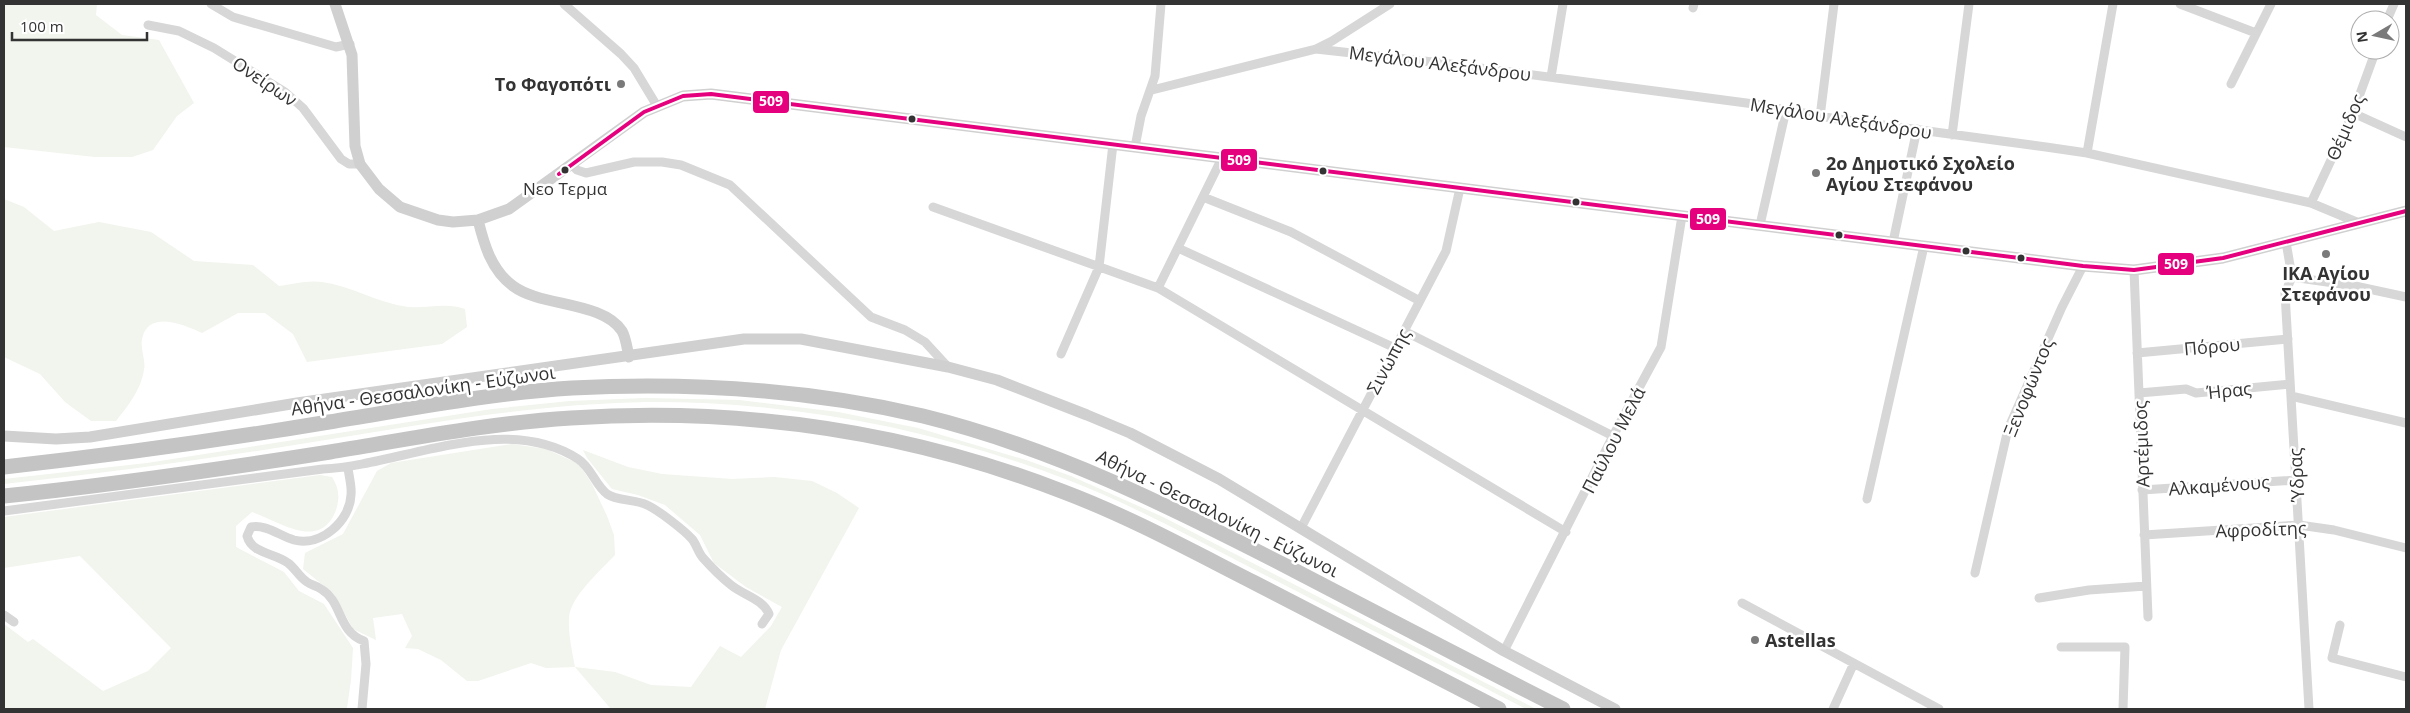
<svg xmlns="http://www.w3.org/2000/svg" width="2410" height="713" font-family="'Open Sans',sans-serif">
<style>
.green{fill:#f1f5ed}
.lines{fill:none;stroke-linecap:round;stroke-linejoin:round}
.street{stroke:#d7d7d7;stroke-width:9}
.secondary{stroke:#d0d0d0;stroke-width:11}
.highway{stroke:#c4c4c4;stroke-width:15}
.bus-1-casing{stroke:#fff;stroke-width:8}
.bus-1{stroke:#e5007d;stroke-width:4}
.poi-dot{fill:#7a7a7a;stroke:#fff;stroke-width:2}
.bus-dot{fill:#333;stroke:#fff;stroke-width:2}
.labels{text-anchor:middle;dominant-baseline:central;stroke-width:5;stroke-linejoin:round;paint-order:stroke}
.bus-label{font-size:17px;fill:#333;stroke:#fff}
.street-label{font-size:18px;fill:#333;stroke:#fff}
.poi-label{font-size:18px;font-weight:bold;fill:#333;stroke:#fff;text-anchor:start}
.line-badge{stroke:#fff;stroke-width:2}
.badge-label{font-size:14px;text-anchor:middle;font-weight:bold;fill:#fff}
</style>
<rect width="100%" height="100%" fill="#fff"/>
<path class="green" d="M4,4H97L96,15L122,35L159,40L194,103L177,116L153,150L132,157H95L4,147Z
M4,199L24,207L54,231L99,222L151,232L194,261L253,265L279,286C292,284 309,280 322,282C351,286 378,303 408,307C427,309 446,302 465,309L467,327L442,344L307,362L293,334L265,313H238L202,333C185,325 148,309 142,339C140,349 146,360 144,370C141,390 127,407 116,421H91L65,402L40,374L4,357Z
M645,398L739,400L838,412L918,428L1026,460L1071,476L1163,517L1536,709H1526C1438,664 1350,619 1263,574C1199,541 1135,506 1068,480C933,428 791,401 646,402C533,404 424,424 313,442C210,459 107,473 4,484V479L147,463L492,409L570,401Z
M512,444L546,449L579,464L592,484L607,516L614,535L615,555C601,570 571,596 569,617C568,634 572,651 575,667L615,672L651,685L691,687L720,646L741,657L771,626L782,607L746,587L714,563L700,535L665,505L638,495L612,489L587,458L583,450L628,467L662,474L732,479L774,477L812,481L837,493L859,508L781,650L765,709H611L575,667L546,668L531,663L478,681H467L441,660L418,649L405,648L412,636L402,614L373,618L376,640L353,629L334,594L303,569L305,553L343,534L377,471L391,463Z
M320,475L332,477C339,488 340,497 336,510C320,552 279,521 252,512L236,526V547L284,572L299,591L324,604L353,648L351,680L347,708L4,709V624L28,642L33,639L103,691L148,671L171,648L80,556L4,568V517Z"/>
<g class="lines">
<path class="street" d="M211,4L233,17L336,47L350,44
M564,4L621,54L634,68L657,106
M2180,4L2256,33
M1693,8L1694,4
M2387,20L2394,4
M148,25L179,31L214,48L285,92L303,108L341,159L349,164H360
M1316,49L1442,63L1754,104L1831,118L2046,147L2087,153L2311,203L2359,223
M1551,77L1563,4
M2231,84L2271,4
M1152,90L1316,49L1332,41L1390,4
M2353,113L2406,137
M1820,117L1834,4
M1952,135L1969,4
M1135,147L1141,116L1155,76L1161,4
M2087,153L2113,4
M572,165L577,170L586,173L634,162H662L681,165L730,185L871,317L905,330L925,342L948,367
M1203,197L1291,232L1420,301
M2311,203L2353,113L2376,50
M933,207L1158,288L1566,532
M1760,225L1786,110
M1893,242L1917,129
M2286,242L2292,277L2285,293L2309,709
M1178,248L1395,348
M2134,270L2148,617
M2292,277L2355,286L2406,297
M1158,288L1222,158
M1404,331L1613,436
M2137,353L2288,339
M1061,354L1099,267L1113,144
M2139,393L2186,389L2196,393L2290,384
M2291,396L2406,423
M348,468C349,477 352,486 351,495C350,521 321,547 294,540C280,536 266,524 251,527L247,536C252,554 275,553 288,563C295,568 299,577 307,582C311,585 317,586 321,589C343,602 337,631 364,641L366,664L362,709
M2142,490L2296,480
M1867,499L1924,246
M4,511L323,469C403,465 503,411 578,459C591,467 595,485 607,494C617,501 635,499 647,505C658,510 684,530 692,539C697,545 698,553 704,559C712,568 721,577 731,585C743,595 763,599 769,614L762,624
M1301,528L1446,251L1460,188
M2144,535L2299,525L2334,530L2406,548
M1975,573L2008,429L2062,307L2083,266
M2039,598L2089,590L2146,586
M1742,603L1939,709
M4,615L14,622
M2340,625L2332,658L2406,677
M2061,647H2125L2123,709
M1504,651L1613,436L1661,347L1682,216
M1833,709L1854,663"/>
<path class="secondary" d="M335,4L352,55L355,146L360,164L379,189L400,207L438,220L453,222L478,220L509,209L644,112L683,96L711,94L2083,266L2134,270L2223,258L2406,211
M478,220C484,244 491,270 513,286C541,307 602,301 622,331C626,338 627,348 629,357
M4,436L56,439L90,437L297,403L744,339H801L948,367L997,380L1087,415L1130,433L1219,479L1504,651L1615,709"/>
<path class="highway" d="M4,467C113,455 221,440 329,422C410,409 491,393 572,388C691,382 807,389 923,416C1053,448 1167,505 1286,566C1378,614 1470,662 1563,709
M4,496C113,485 222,469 330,452C410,439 490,423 571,418C741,407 905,430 1064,492C1130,517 1192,551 1255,583C1336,625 1417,667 1499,709"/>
<defs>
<path id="bus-1" d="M559,174L644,112L683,96L711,94L2083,266L2134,270L2223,258L2406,211"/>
</defs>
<use href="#bus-1" class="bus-1-casing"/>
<use href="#bus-1" class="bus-1"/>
</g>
<g class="poi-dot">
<circle cx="621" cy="84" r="5"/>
<circle cx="1816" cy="173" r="5"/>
<circle cx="2326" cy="254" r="5"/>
<circle cx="1755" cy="640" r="5"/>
</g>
<g class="bus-dot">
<circle cx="912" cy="119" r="4.5"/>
<circle cx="565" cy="170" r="4.5"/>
<circle cx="1323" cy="171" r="4.5"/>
<circle cx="1576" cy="202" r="4.5"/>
<circle cx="1839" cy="235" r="4.5"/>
<circle cx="1966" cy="251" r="4.5"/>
<circle cx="2021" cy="258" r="4.5"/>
</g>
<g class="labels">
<g class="bus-label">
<text x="565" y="188">Νεο Τερμα</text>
</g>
<g class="street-label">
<text transform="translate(1440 63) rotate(7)">Μεγάλου Αλεξάνδρου</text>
<text transform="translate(265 81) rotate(34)">Ονείρων</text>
<text transform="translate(1841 118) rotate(9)">Μεγάλου Αλεξάνδρου</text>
<text transform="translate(2345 127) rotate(-67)">Θέμιδος</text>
<text transform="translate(2212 346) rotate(-5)">Πόρου</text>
<text transform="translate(1388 361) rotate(-62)">Σινώπης</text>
<text transform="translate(2028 387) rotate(-68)">Ξενοφώντος</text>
<text transform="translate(423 390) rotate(-8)">Αθήνα - Θεσσαλονίκη - Εύζωνοι</text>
<text transform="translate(2229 390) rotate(-6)">Ήρας</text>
<text transform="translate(1613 440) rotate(-63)">Παύλου Μελά</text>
<text transform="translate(2141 444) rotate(-92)">Αρτέμιδος</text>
<text transform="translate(2296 475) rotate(-93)">Ύδρας</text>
<text transform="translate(2219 485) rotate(-4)">Αλκαμένους</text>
<text transform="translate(1218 513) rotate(26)">Αθήνα - Θεσσαλονίκη - Εύζωνοι</text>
<text transform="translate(2261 529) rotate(-2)">Αφροδίτης</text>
</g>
<g class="poi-label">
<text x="611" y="84" text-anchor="end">Το Φαγοπότι</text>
<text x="1826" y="163">2ο Δημοτικό Σχολείο<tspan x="1826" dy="21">Αγίου Στεφάνου</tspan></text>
<text x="2326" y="273" text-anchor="middle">ΙΚΑ Αγίου<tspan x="2326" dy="21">Στεφάνου</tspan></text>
<text x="1765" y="640">Astellas</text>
</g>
</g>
<g class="line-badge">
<rect x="752" y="90" width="38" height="24" rx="5" fill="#e5007d"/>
<rect x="1220" y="148" width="38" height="24" rx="5" fill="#e5007d"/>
<rect x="1689" y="207" width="38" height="24" rx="5" fill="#e5007d"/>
<rect x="2157" y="252" width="38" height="24" rx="5" fill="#e5007d"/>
</g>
<g class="badge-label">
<text x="771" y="106">509</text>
<text x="1239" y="165">509</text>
<text x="1708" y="224">509</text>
<text x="2176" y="269">509</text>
</g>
<rect width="2410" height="713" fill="none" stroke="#333333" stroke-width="10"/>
<g transform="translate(2375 35) rotate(261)"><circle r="24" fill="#ffffff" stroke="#adadad"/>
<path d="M0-4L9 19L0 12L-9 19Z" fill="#7a7a7a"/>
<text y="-8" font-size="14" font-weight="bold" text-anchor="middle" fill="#333333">N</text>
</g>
<path d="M12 32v8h135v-8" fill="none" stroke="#333333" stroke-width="2.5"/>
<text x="20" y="32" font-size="15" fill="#333333" stroke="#ffffff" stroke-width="4" paint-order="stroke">100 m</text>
</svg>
